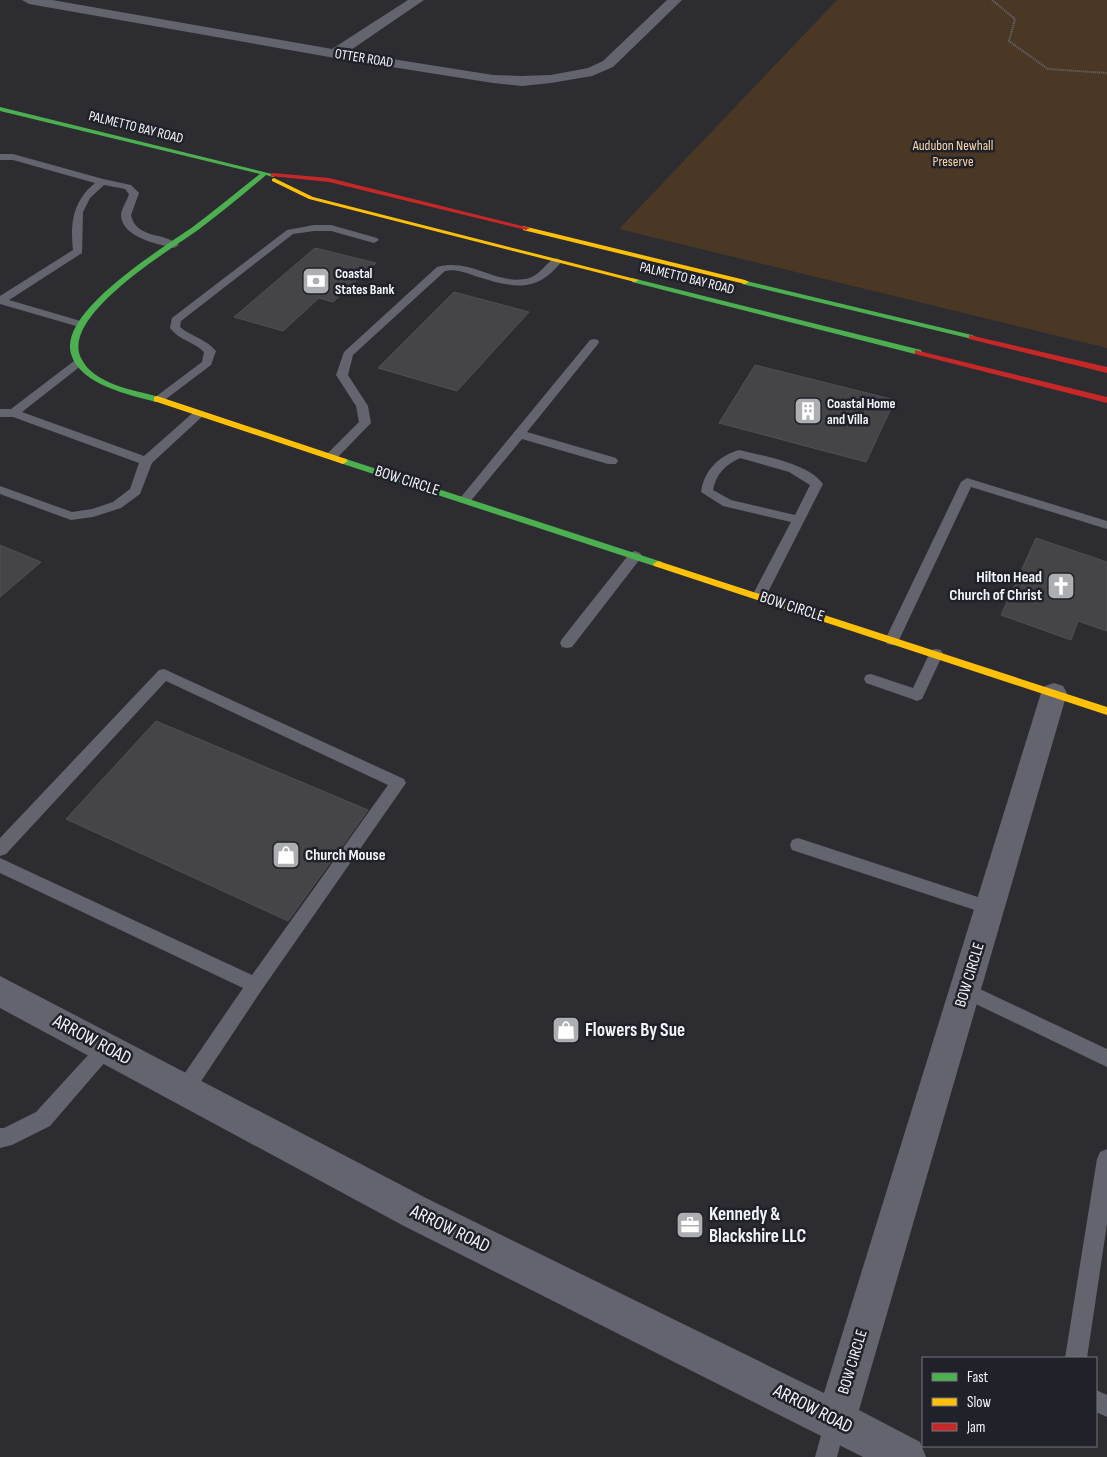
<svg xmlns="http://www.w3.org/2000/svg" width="1107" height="1457" font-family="'Sofia Sans Condensed',sans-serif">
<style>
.green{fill:#4a3824}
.building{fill:#454548;stroke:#505054}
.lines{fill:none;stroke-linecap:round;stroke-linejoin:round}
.path{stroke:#696a72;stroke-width:2;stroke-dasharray:1 1;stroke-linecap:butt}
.lane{fill:#64646e;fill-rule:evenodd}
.street{fill:#64646e;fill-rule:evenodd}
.fast{fill:#4caf50;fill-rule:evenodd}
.slow{fill:#ffc107;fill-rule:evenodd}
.jam{fill:#c62828;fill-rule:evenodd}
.labels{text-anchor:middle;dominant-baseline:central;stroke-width:5;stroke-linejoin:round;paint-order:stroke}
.far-street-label{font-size:14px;fill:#f2f3f8;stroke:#212229}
.far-park-label{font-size:14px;fill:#fad4a9;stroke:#212229}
.far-poi-label{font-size:14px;font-weight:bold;fill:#f2f3f8;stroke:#212229;text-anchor:start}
.street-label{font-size:16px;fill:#f2f3f8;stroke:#212229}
.poi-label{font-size:16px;font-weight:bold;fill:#f2f3f8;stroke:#212229;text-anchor:end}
.near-poi-label{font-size:19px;font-weight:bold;fill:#f2f3f8;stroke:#212229;text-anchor:start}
.near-street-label{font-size:19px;fill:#f2f3f8;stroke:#212229}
</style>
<rect width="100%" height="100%" fill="#2d2d31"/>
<path class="green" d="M837,0H1107V348L619,229Z"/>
<path class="building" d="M315,248L376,263L333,302L319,298L283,331L234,317Z
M454,292L529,312L457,391L378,368Z
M755,365L895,400L866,462L719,423Z
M1036,538L1107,562V631L1078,621L1071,640L1001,615Z
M0,545L41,562L0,597Z
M156,721L368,810L288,921L66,819Z"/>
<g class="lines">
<path class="path" d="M992,0L1015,19L1009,41L1048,69L1107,73"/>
<path class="lane" d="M0,154H13L103,179L131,185L139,193L131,215C136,239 164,232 179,245L174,248C158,244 123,238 121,216C121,209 127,201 129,194L125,189L104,185L90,198L83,212L82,253L9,300L84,322L85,324L84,326H76L0,304V296L73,250C70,223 73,201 95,183L13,160H0Z
M314,225H331L377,238L379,240L374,243L331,231H314L293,234L181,321L180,327C192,337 206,339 216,351L211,365L162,402H154L152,400L154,398L202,362L204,352C193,341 180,341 170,328L172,318L287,230Z
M557,258L562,261C536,295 511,287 475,276C464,272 455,269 445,271L353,355L348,375L368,406L371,423L336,459H328L326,456L328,453L359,422L356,406L336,375L344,352L437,267C471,258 494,284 525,279C541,277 545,261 557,258Z
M594,339L598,340L599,342L598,344L527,432L616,458L618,461L616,464H608L522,439L469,503H461L459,500L461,497L590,340Z
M78,360L82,361L84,363L82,365L22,412L144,456L195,411H203L205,414L152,463L140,494L121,508L93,517L71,520L0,494V486L72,512L92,509L113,502L130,489L139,463L13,417H0V409H11L74,361Z
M739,450C763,456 808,463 823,484L766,596L764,599H754L752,596L791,522L723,506L701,492C704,471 718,456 739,450ZM740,458L789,472L810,485L795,515L731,500L713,490C716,474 725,465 740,458Z
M967,478L1107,521V529L971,487L899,640L897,644L892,645L887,644L885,640L961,482Z
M635,551L640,553L642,556L640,559L572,647L567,648L562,647L560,643L562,639L630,553Z
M936,649L941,650L943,654L922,699L917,701L912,699L866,683L864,679L866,675L871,674L913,688L931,650Z
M164,669L404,779L406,783L261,991L192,1095L185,1098L178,1095L176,1089L178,1083L243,988L0,873V858L252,975L388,785L166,681L6,854L0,856V838L159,670Z
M798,838L990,901L996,903L998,908L996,913L990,915L792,850L790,845L792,840Z
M965,982L1107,1049V1067L959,996L956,990L959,984Z
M106,1039L112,1042L115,1048L112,1054L50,1126L12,1145L0,1148V1128H4L36,1112L100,1042Z
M1107,1149V1224L1087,1358H1065L1097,1159L1100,1152Z
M1096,1390L1107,1395V1417L1096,1412Z
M835,1411L843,1414L846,1422L837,1457H815L827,1414Z"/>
<path class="street" d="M22,0H52L332,49L408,0H424L348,52L493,75L522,76L551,75L588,68L603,61L667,0H682L613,67L592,76L551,83L522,86L493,83L335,58L29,4Z
M1054,683L1063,686L1067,693L859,1410L920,1442L926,1457H863L402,1225L0,1008V976L428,1199L824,1393L1041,693L1045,686Z"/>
<path class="fast" d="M0,107L276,175L273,177L266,175C244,194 221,213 198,230C170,250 60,316 81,358C94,385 134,390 160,397V401L157,402C130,395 80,385 71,354C58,311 165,247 194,226C217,209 238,191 260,174L0,111Z
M632,278L921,350L922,352L921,354H915L632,282Z
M742,280L972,335L976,337L972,339L742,284Z
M343,458L662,562L663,564L662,566H654L340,463V459Z"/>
<path class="slow" d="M274,178L313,197L639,280L635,282L309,199L272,181V179Z
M523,226L745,280L749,282L745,284L523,230Z
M157,396L346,459L348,461L343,464L154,401V397Z
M658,561L1107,707V715L654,566L653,564Z"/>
<path class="jam" d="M273,173L329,178L530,228L526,230L329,182L271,176V174Z
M969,335L1107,367V373L969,339Z
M915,350L1107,397V403L915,354Z"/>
</g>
<defs>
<symbol id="bank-square" viewBox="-11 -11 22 22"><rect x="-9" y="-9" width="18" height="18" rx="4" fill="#adaeb2" stroke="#212229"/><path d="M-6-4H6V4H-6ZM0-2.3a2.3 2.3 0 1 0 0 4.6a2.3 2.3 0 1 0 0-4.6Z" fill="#fff"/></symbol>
<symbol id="building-square" viewBox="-11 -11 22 22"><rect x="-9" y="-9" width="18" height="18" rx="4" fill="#adaeb2" stroke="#212229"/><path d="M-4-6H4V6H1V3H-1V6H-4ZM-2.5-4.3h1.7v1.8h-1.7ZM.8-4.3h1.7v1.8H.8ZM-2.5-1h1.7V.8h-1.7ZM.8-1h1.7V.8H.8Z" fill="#fff"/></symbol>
<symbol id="church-square" viewBox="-11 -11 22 22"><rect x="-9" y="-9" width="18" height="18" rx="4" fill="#adaeb2" stroke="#212229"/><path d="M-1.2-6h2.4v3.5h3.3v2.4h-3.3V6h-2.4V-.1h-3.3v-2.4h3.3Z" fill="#fff"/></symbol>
<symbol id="shop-square" viewBox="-11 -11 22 22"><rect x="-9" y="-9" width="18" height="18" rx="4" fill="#adaeb2" stroke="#212229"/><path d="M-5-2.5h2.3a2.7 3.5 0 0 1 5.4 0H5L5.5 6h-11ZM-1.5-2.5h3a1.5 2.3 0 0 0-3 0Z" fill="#fff"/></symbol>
<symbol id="office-square" viewBox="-11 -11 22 22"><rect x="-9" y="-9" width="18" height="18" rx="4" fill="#adaeb2" stroke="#212229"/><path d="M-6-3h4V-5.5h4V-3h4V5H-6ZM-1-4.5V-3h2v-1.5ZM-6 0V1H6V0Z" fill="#fff"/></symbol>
</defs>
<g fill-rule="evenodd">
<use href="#bank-square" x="300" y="265" width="32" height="32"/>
<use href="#building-square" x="792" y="395" width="32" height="32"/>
<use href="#church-square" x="1045" y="570" width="32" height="32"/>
<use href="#shop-square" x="270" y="839" width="32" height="32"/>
<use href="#shop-square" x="550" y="1014" width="32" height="32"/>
<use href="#office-square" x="674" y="1209" width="32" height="32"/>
</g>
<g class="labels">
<g class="far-street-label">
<text transform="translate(364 58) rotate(9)">OTTER ROAD</text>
<text transform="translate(136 127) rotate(14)">PALMETTO BAY ROAD</text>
<text transform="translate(687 278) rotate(14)">PALMETTO BAY ROAD</text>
</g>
<g class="far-park-label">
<text x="953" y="145">Audubon Newhall<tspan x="953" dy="16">Preserve</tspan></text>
</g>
<g class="far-poi-label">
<text x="335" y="273">Coastal<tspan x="335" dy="16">States Bank</tspan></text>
<text x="827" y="403">Coastal Home<tspan x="827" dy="16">and Villa</tspan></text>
</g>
<g class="street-label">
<text transform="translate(407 481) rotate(18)">BOW CIRCLE</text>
<text transform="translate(792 607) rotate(18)">BOW CIRCLE</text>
<text transform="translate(970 975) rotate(-73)">BOW CIRCLE</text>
<text transform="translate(853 1362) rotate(-73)">BOW CIRCLE</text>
</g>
<g class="poi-label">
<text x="1042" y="577">Hilton Head<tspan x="1042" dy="18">Church of Christ</tspan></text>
<text x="305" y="855" text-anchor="start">Church Mouse</text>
</g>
<g class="near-poi-label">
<text x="585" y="1030">Flowers By Sue</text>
<text x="709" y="1214">Kennedy &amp;<tspan x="709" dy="22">Blackshire LLC</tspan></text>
</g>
<g class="near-street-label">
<text transform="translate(92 1040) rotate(28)">ARROW ROAD</text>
<text transform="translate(450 1229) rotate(26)">ARROW ROAD</text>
<text transform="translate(813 1409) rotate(27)">ARROW ROAD</text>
</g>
</g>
<rect x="922" y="1357" width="175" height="90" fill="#212229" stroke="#75767c"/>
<rect x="932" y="1373" width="25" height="8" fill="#4caf50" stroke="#75767c"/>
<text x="967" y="1382" font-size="15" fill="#f2f3f8">Fast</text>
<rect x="932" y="1398" width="25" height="8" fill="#ffc107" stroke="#75767c"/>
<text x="967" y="1407" font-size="15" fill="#f2f3f8">Slow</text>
<rect x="932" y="1423" width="25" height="8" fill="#c62828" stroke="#75767c"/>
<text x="967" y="1432" font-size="15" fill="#f2f3f8">Jam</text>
</svg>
